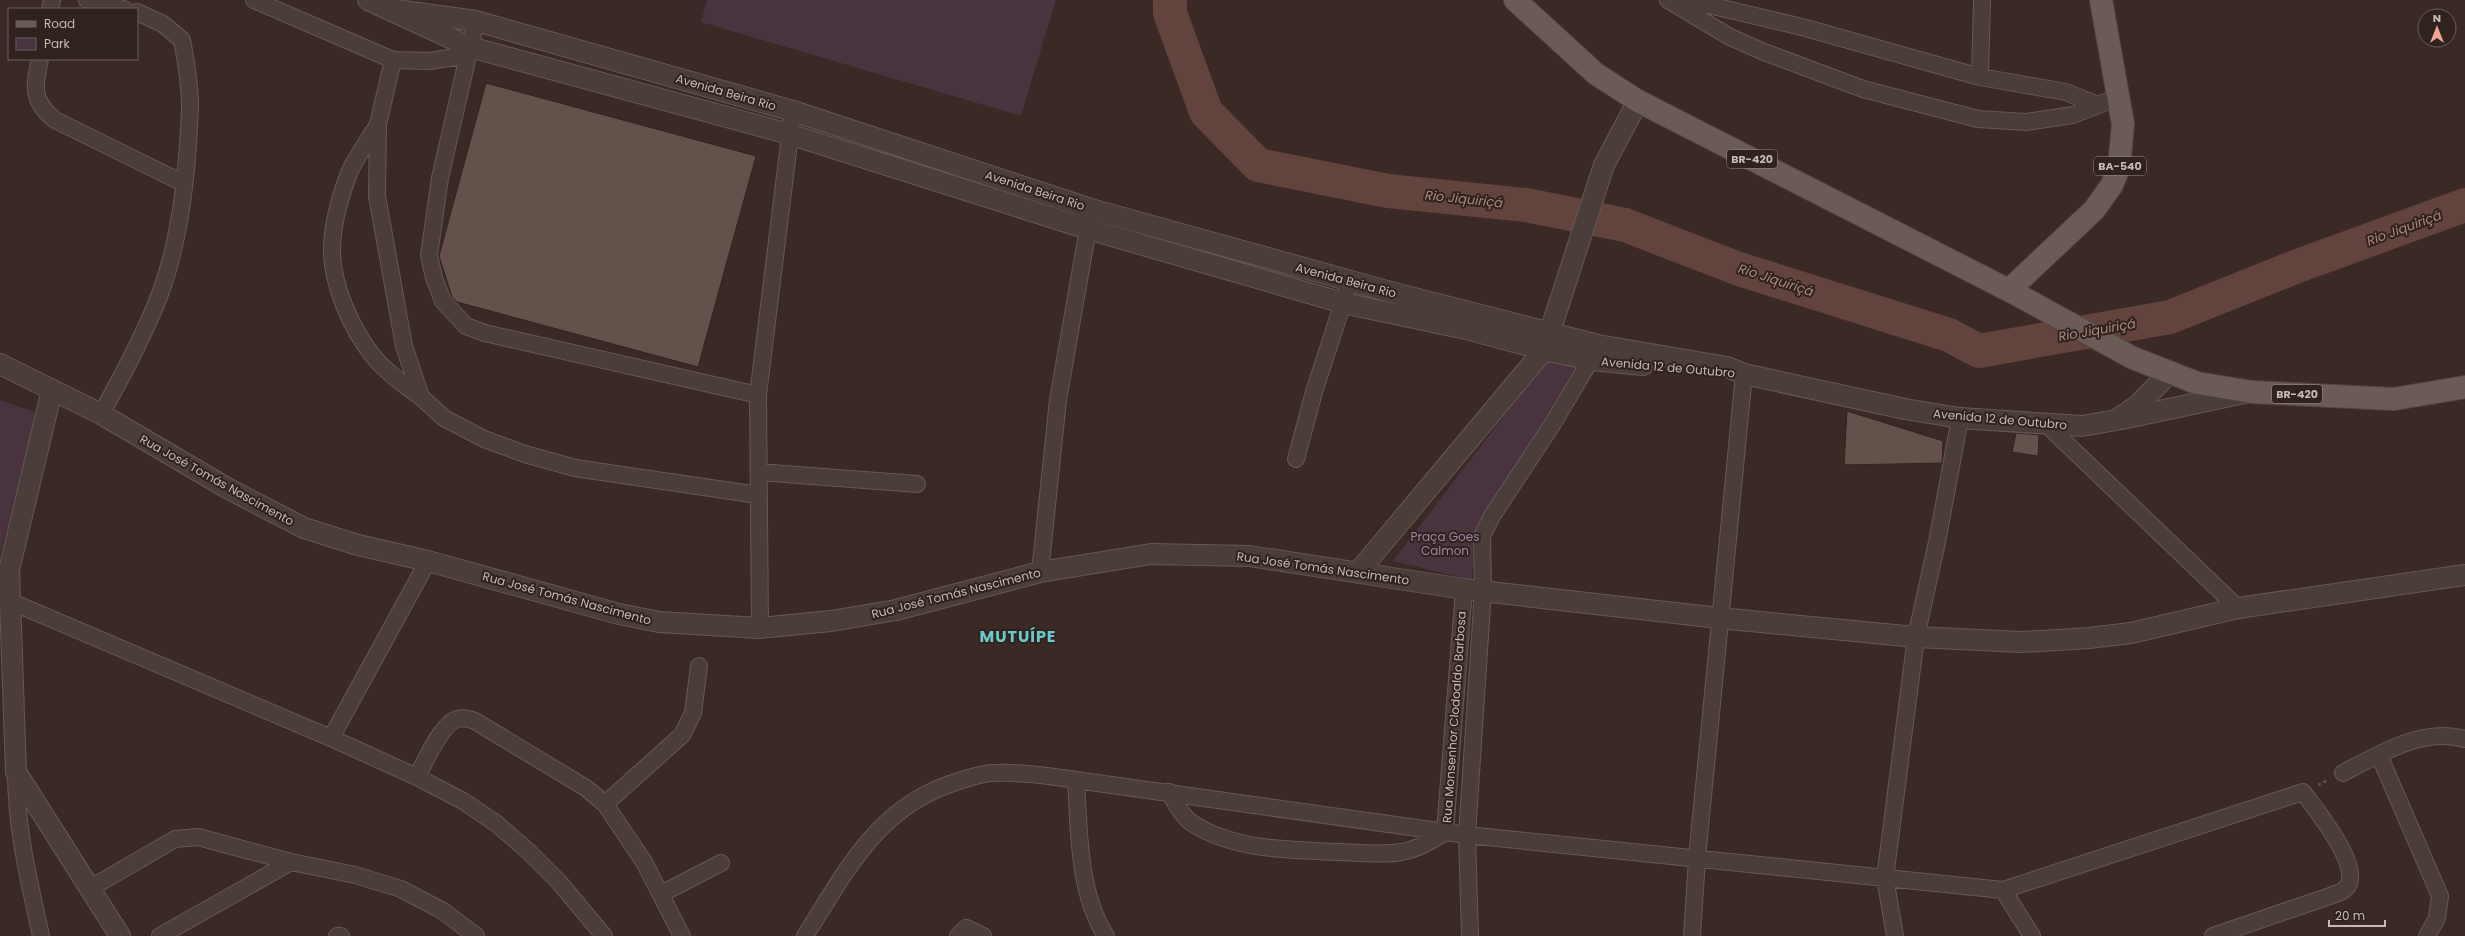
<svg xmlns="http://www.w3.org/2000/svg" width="2465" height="936" font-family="Poppins,sans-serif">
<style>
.green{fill:#49333e}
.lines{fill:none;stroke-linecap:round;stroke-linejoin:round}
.river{stroke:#62433d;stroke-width:34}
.building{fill:#64514c;stroke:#322420}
.minor-casing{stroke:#665854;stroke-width:18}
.tertiary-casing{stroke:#665854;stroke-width:22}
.primary-casing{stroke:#544642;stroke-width:24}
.path{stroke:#624f54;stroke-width:2.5;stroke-dasharray:3 3;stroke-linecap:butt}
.minor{stroke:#4b3d39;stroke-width:16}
.tertiary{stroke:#4b3d39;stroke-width:20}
.primary{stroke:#6b5b57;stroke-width:22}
.labels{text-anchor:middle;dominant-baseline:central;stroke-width:4;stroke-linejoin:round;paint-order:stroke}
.shield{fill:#30221e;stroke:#9a8c88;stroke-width:1}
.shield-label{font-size:11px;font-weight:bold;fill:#c7b9b5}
.street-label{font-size:12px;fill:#c7b9b5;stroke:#30221e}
.park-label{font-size:12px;fill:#a084a5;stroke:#30221e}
.water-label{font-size:13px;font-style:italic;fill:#ab877f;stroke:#30221e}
.district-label{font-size:16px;font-weight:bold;letter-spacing:1px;fill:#6bc8cb;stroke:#30221e}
</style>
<rect width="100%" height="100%" fill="#3b2926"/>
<path class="green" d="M707,0H1056L1021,116L701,22Z
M1548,358L1582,365L1476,533L1472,580L1393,561Z
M0,400L38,413L0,554Z"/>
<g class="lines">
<path class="river" d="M1170,0V13L1206,112L1258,165L1388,191L1526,205L1625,225L1739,269L1949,335L1979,351L2170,317L2295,267L2465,205"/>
</g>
<path class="building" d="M486,83L756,156L698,367L457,302L452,297L439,256Z
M1847,411L1943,441L1942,463L1844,465Z
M2016,433L2039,435L2038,456L2012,452Z"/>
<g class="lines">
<defs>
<path id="minor" d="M87,0L124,9
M254,0L393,60L429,61L469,55
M1668,0L1730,37L1764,52L1863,89L1978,119L2026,122L2073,115L2118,97
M1676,0L1700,3L1802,27L1980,77L2066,92L2098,105
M50,9L52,0
M476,21L440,178L429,255L434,278L443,301L466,326L485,333L758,395
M40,59C34,86 31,101 55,120L183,183
M393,60L378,124L377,196L404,346L421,397L444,418L484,439L525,454L575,468L758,495
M1980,77L1982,0
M377,126C368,141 356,157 349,173C340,197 332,224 332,250C332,285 351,328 373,356C386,372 404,385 421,397
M101,414C123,375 144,336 160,294C181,238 188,166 190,106C190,84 186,61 182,40L163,24L137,12
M2047,425L2238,608
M1296,459L1314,392L1350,281
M760,472L917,484
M1040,572L1058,400L1090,217
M0,597L331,738L417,777L463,801L497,824L529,852L559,882L604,936
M760,628L758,395L793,111
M331,738L428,561
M2379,755L2440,896L2437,918L2427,936
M16,772C16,828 29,881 41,936
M2343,773C2379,754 2423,727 2465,739
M417,777C425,762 441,724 457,719C463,717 469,719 475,721L586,788L605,804
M1076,780C1079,830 1078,893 1106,936
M1169,792C1176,804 1183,818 1195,825C1238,851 1293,850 1341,852C1361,853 1382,855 1402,852C1418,849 1432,841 1445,832L1464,589
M89,889L175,839L198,837L291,862L355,875L401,889L443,911L476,936
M2003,890L2032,936
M661,894L721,863
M160,936L291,862
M337,936H341
M682,936L644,862L605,804L682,735L693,713L699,666
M805,936C847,870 878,805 959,781C970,778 982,773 994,773C1022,772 1049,776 1076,780L1467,835L2003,890L2303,792C2315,809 2368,872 2344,890C2340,893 2334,894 2330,896L2213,936
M958,936L966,928L983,936
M1470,936L1467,835L1483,590L1482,536L1492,516L1552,425L1596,351
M1692,936L1697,858L1744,374
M1895,936L1885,878L1916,637L1937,542L1960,418"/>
<path id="tertiary" d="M368,0L470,47L789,134L1088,229L1343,303L1466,329L1544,350L1592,360L1643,365
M390,9L476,21L793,111L1091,209L1387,291L1598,345L1727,367L1744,374L1905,409L1960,418L2082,426L2116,420L2138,405L2169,373
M0,364L101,414L227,488L304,528L358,545L428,561L619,614L659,622L760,628L831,621L896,610L1040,572L1151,554L1249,556L1464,589L1719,618L1916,637L2022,642L2089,638L2131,633L2238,608L2465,575
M52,390L9,570L16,772L120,936
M2122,419L2249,392
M1359,571L1544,350L1604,165L1638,101"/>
<path id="primary" d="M1515,0L1596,74L1638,101L2016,294L2133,358L2197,383L2252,392L2394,399L2465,387
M2009,290L2094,210L2112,185L2119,167L2123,124L2101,0"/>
</defs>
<use href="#minor" class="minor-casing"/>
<use href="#tertiary" class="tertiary-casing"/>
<use href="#primary" class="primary-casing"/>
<path class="path" d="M2318,785L2328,780"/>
<use href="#minor" class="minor"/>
<use href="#tertiary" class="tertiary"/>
<use href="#primary" class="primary"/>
</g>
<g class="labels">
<g class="shield">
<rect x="1727" y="150" width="50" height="18" rx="3"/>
<rect x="2094" y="157" width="52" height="18" rx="3"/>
<rect x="2272" y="385" width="50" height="18" rx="3"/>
</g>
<g class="shield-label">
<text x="1752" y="159">BR-420</text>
<text x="2120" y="166">BA-540</text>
<text x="2297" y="394">BR-420</text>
</g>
<g class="street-label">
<text transform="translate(726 92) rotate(16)">Avenida Beira Rio</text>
<text transform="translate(1035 190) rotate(18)">Avenida Beira Rio</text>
<text transform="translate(1346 280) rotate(15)">Avenida Beira Rio</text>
<text transform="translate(1668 367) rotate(5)">Avenida 12 de Outubro</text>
<text transform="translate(2000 419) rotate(5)">Avenida 12 de Outubro</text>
<text transform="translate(217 480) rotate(29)">Rua José Tomás Nascimento</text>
<text transform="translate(1323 568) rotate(8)">Rua José Tomás Nascimento</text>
<text transform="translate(956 593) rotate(-14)">Rua José Tomás Nascimento</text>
<text transform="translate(567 598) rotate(15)">Rua José Tomás Nascimento</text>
<text transform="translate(1454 717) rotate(-86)">Rua Monsenhor Clodoaldo Barbosa</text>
</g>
<g class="park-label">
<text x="1445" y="536">Praça Goes<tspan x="1445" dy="14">Calmon</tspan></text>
</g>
<g class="water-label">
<text transform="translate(1464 199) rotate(6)">Rio Jiquiriçá</text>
<text transform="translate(2404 228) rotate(-20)">Rio Jiquiriçá</text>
<text transform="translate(1776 280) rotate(18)">Rio Jiquiriçá</text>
<text transform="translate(2097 330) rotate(-10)">Rio Jiquiriçá</text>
</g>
<g class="district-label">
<text x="1018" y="636">MUTUÍPE</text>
</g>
</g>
<rect x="8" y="8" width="130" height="52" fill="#30221e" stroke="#6c5e5a"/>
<rect x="16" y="21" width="20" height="6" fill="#6b5b57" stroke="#6c5e5a"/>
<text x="44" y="28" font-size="12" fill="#c7b9b5">Road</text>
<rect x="16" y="38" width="20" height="12" fill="#49333e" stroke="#6c5e5a"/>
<text x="44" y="48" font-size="12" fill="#c7b9b5">Park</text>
<g transform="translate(2437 28)"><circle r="19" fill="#30221e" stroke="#6c5e5a"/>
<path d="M0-3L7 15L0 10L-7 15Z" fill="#efa692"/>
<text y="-6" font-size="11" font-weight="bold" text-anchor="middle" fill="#c7b9b5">N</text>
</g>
<path d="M2329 920v6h56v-6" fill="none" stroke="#c7b9b5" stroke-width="2"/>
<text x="2335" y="920" font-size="12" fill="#c7b9b5" stroke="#30221e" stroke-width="3" paint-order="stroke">20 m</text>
</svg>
